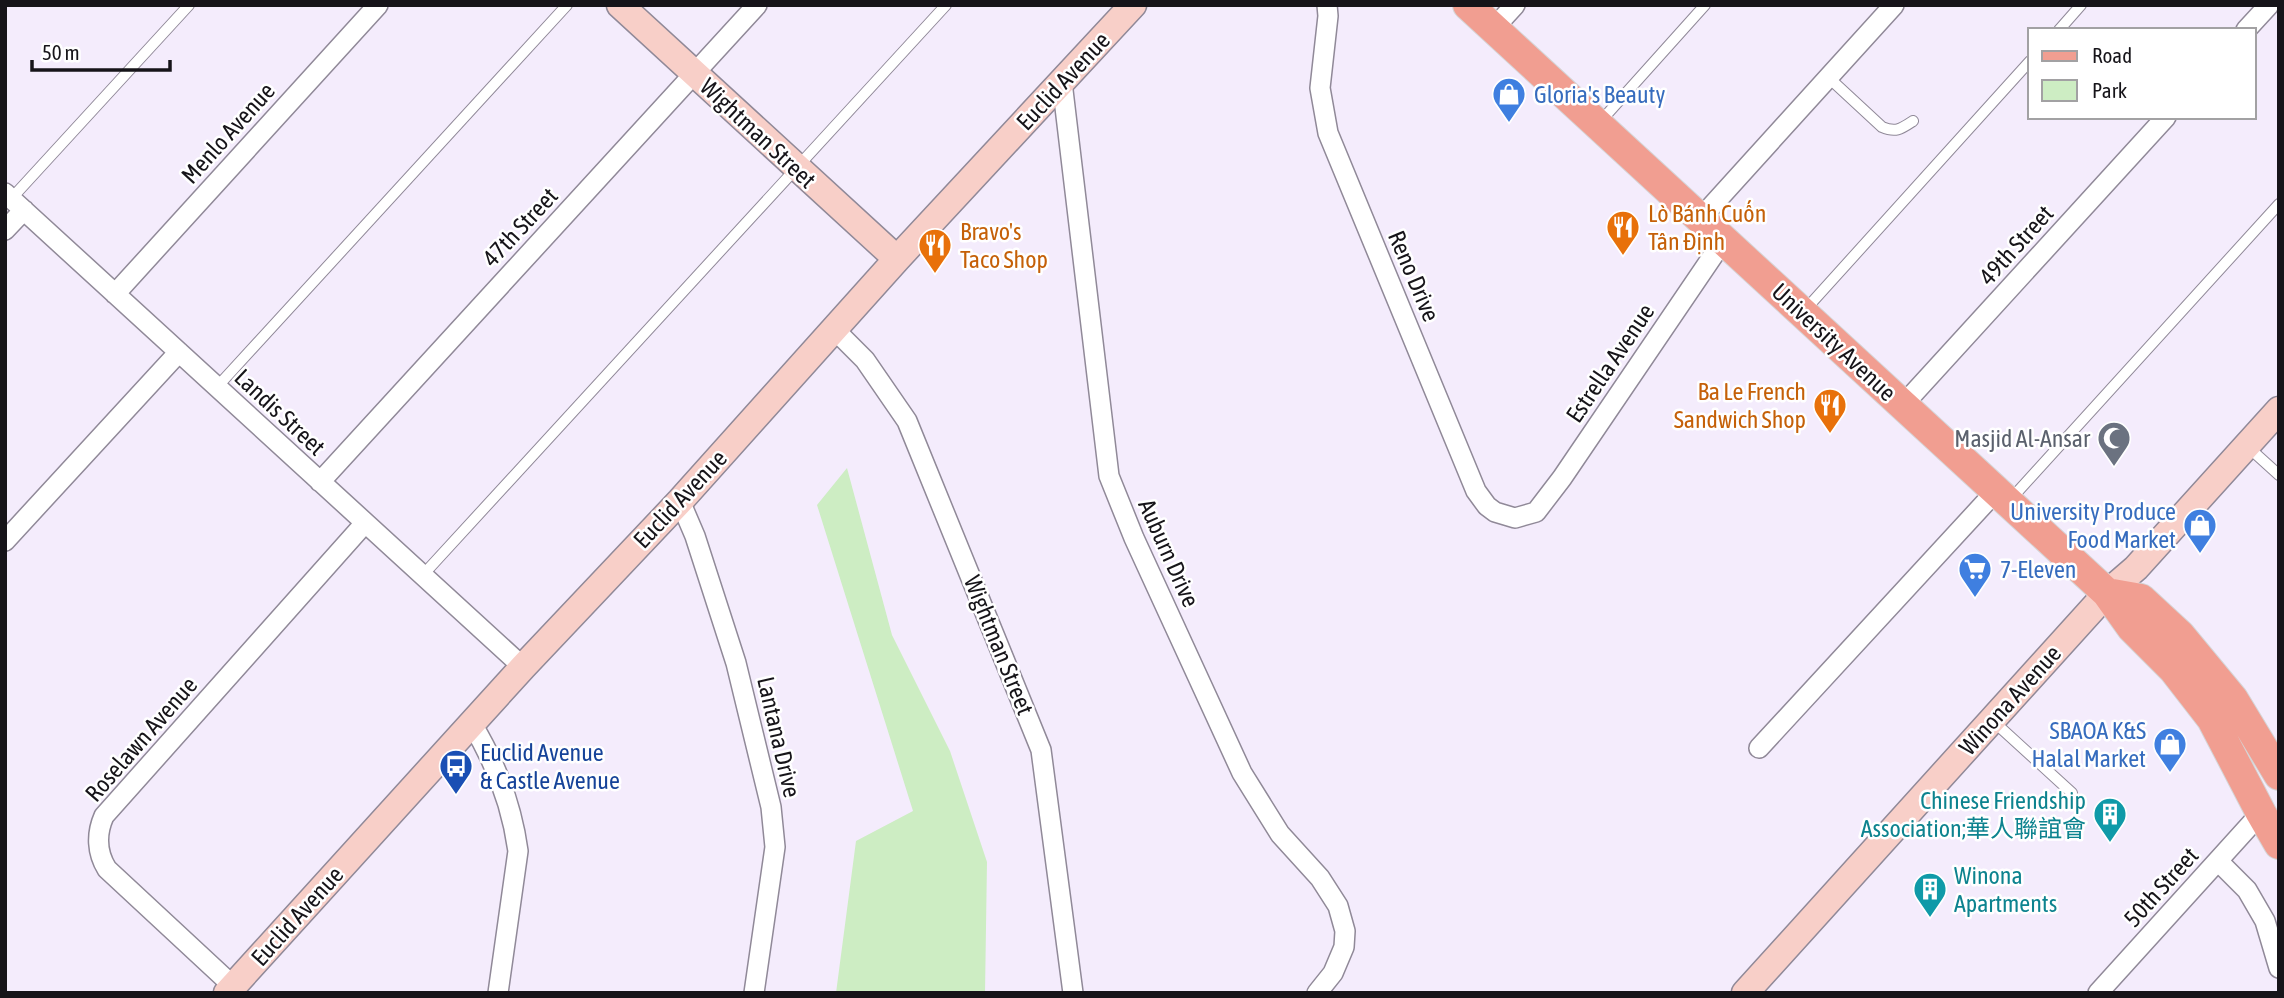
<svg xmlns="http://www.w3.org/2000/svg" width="2284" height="998" font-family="'Asap Condensed','Noto Sans SC',sans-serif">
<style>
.green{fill:#cdedc3}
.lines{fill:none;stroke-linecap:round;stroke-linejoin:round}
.lane-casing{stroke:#908998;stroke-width:12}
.street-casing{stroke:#908998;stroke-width:22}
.secondary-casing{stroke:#908998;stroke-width:29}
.primary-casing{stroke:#d5d5d6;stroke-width:32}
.lane{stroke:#fff;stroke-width:10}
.street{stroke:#fff;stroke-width:19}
.secondary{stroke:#f8cfc8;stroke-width:26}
.primary{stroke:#f19e91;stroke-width:30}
.labels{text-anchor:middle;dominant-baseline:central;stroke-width:5;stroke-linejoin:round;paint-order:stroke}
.street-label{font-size:24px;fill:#161419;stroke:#fff}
.shop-label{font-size:24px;fill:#366cbe;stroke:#fff;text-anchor:start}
.food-label{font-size:24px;fill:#c56008;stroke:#fff;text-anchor:start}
.worship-label{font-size:24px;fill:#5b616d;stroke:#fff;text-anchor:end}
.transit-label{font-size:24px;fill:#164399;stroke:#fff;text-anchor:start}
.culture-label{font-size:24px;fill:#0d838f;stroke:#fff;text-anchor:end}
</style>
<rect width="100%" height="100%" fill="#f4ecfc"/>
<path class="green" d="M847,468L892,635L950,751L987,862L985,993H836L856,841L913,811L817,505Z"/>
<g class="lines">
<defs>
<path id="lane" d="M2059,30L2081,5
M1828,77L1882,127C1896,133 1901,129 1913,121
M1600,122L1705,5
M11,199L189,5
M1805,310L2030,61
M217,387L567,5
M2247,446L2279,475
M2011,499L2279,204
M422,576L946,5
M1992,720L2072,793"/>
<path id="street" d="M1327,5L1328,16L1320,88L1328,133L1476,491L1487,506L1495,512L1515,518L1536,512L1562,478L1723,241
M1493,29L1515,5
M2246,30L2269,5
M1062,82L1109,476L1134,538L1242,773L1280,834L1320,878L1338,906L1345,931L1344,947L1333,973L1317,993
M5,193L523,667
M1700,219L1894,5
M5,230L24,210
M115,294L378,5
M835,330L865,360L907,421L1041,750L1073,993
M1903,405L2166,117
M320,482L757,5
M680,501L695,536L736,663L771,807L775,847L754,993
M5,541L179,352
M472,724C495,762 512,807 518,851L498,993
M1759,748L1996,491
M2218,861L2247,890L2265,921L2279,968
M233,986L107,869C97,853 96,834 104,816L365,523
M2098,993L2261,813"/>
<path id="secondary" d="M620,5L897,259
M227,993L523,667L680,501L897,259L1133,5
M1745,993L2107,593L2136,568L2279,410"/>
<path id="primary" d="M1468,5L2107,593L2132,628L2174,670L2212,719L2261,813L2279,844
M2107,593L2141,599L2180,635L2233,699L2279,775"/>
</defs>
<use href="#lane" class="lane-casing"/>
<use href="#street" class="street-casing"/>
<use href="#secondary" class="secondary-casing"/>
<use href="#primary" class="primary-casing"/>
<use href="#lane" class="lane"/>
<use href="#street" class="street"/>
<use href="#secondary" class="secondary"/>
<use href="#primary" class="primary"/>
</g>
<defs>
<symbol id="shop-pin" viewBox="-11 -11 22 30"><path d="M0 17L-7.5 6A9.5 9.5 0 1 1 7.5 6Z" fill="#3f7fe0" stroke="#fff"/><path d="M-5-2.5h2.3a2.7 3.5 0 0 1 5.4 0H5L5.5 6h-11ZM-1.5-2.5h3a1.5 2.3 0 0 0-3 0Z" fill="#fff"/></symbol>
<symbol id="restaurant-pin" viewBox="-11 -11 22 30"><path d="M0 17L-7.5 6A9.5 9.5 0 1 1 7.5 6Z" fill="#e8710a" stroke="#fff"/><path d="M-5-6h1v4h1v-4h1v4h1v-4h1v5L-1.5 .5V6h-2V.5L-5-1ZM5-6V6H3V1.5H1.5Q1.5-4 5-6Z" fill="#fff"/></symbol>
<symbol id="mosque-pin" viewBox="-11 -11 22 30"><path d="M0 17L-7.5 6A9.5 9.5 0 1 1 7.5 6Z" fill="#6b7280" stroke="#fff"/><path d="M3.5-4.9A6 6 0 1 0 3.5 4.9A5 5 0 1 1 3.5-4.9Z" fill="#fff"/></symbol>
<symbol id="supermarket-pin" viewBox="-11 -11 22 30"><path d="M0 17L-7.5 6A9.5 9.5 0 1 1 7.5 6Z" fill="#3f7fe0" stroke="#fff"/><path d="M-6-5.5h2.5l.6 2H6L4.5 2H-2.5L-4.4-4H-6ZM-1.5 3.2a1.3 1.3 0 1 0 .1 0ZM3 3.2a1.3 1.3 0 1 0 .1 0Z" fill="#fff"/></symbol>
<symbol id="bus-pin" viewBox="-11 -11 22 30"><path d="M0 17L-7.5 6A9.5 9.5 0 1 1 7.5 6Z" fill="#1a4fb4" stroke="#fff"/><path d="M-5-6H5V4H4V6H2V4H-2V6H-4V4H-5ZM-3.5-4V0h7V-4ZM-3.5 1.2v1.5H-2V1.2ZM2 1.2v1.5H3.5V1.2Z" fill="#fff"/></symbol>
<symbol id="building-pin" viewBox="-11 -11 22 30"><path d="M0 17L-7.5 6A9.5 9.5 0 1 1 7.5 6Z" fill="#0f9aa8" stroke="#fff"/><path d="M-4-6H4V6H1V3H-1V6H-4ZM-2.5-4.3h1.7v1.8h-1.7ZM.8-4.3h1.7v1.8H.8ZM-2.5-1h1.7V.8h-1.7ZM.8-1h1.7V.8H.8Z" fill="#fff"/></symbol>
</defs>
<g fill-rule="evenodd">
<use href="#shop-pin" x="1490" y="75" width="38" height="52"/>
<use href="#restaurant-pin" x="1604" y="208" width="38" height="52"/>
<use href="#restaurant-pin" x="916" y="226" width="38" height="52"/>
<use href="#restaurant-pin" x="1811" y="386" width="38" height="52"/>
<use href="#mosque-pin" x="2095" y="419" width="38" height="52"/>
<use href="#shop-pin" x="2181" y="506" width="38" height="52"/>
<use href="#supermarket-pin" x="1956" y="550" width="38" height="52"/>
<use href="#shop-pin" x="2151" y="725" width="38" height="52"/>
<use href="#bus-pin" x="437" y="747" width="38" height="52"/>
<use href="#building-pin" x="2091" y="795" width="38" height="52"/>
<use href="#building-pin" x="1911" y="870" width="38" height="52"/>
</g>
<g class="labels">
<g class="street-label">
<text transform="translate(1063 81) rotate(-47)">Euclid Avenue</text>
<text transform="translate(228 133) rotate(-48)">Menlo Avenue</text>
<text transform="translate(758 133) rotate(43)">Wightman Street</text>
<text transform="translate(520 227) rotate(-47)">47th Street</text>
<text transform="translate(2016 245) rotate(-48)">49th Street</text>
<text transform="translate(1414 276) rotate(67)">Reno Drive</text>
<text transform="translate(1834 342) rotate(43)">University Avenue</text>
<text transform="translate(1610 363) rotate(-56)">Estrella Avenue</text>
<text transform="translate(280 412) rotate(43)">Landis Street</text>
<text transform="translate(680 499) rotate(-47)">Euclid Avenue</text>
<text transform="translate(1169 553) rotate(66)">Auburn Drive</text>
<text transform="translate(999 645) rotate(68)">Wightman Street</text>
<text transform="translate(2010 700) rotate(-48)">Winona Avenue</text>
<text transform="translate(779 737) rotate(77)">Lantana Drive</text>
<text transform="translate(141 739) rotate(-49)">Roselawn Avenue</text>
<text transform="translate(2161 887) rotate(-48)">50th Street</text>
<text transform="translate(297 916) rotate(-48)">Euclid Avenue</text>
</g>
<g class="shop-label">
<text x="1534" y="94">Gloria's Beauty</text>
<text x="2176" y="511" text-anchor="end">University Produce<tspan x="2176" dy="28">Food Market</tspan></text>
<text x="2000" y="569">7-Eleven</text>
<text x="2146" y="730" text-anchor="end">SBAOA K&amp;S<tspan x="2146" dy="28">Halal Market</tspan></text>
</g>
<g class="food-label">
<text x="1648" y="213">Lò Bánh Cuốn<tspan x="1648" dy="28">Tân Định</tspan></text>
<text x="960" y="231">Bravo's<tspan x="960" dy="28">Taco Shop</tspan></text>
<text x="1806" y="391" text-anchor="end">Ba Le French<tspan x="1806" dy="28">Sandwich Shop</tspan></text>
</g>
<g class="worship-label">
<text x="2090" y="438">Masjid Al-Ansar</text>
</g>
<g class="transit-label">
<text x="480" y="752">Euclid Avenue<tspan x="480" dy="28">&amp; Castle Avenue</tspan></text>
</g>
<g class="culture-label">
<text x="2086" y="800">Chinese Friendship<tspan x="2086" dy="28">Association;華人聯誼會</tspan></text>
<text x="1954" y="875" text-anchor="start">Winona<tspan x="1954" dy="28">Apartments</tspan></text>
</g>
</g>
<rect width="2284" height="998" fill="none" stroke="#161419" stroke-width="14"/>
<rect x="2028" y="28" width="228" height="91" fill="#ffffff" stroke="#a2a1a3" stroke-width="2"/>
<rect x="2042" y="51" width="35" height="10" fill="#f19e91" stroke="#a2a1a3" stroke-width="2"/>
<text x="2092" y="63" font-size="21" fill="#161419">Road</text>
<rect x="2042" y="80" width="35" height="21" fill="#cdedc3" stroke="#a2a1a3" stroke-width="2"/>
<text x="2092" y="98" font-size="21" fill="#161419">Park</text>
<path d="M32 60v10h138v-10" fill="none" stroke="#161419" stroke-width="3.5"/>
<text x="42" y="60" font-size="21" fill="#161419" stroke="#ffffff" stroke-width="5" paint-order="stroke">50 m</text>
</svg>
